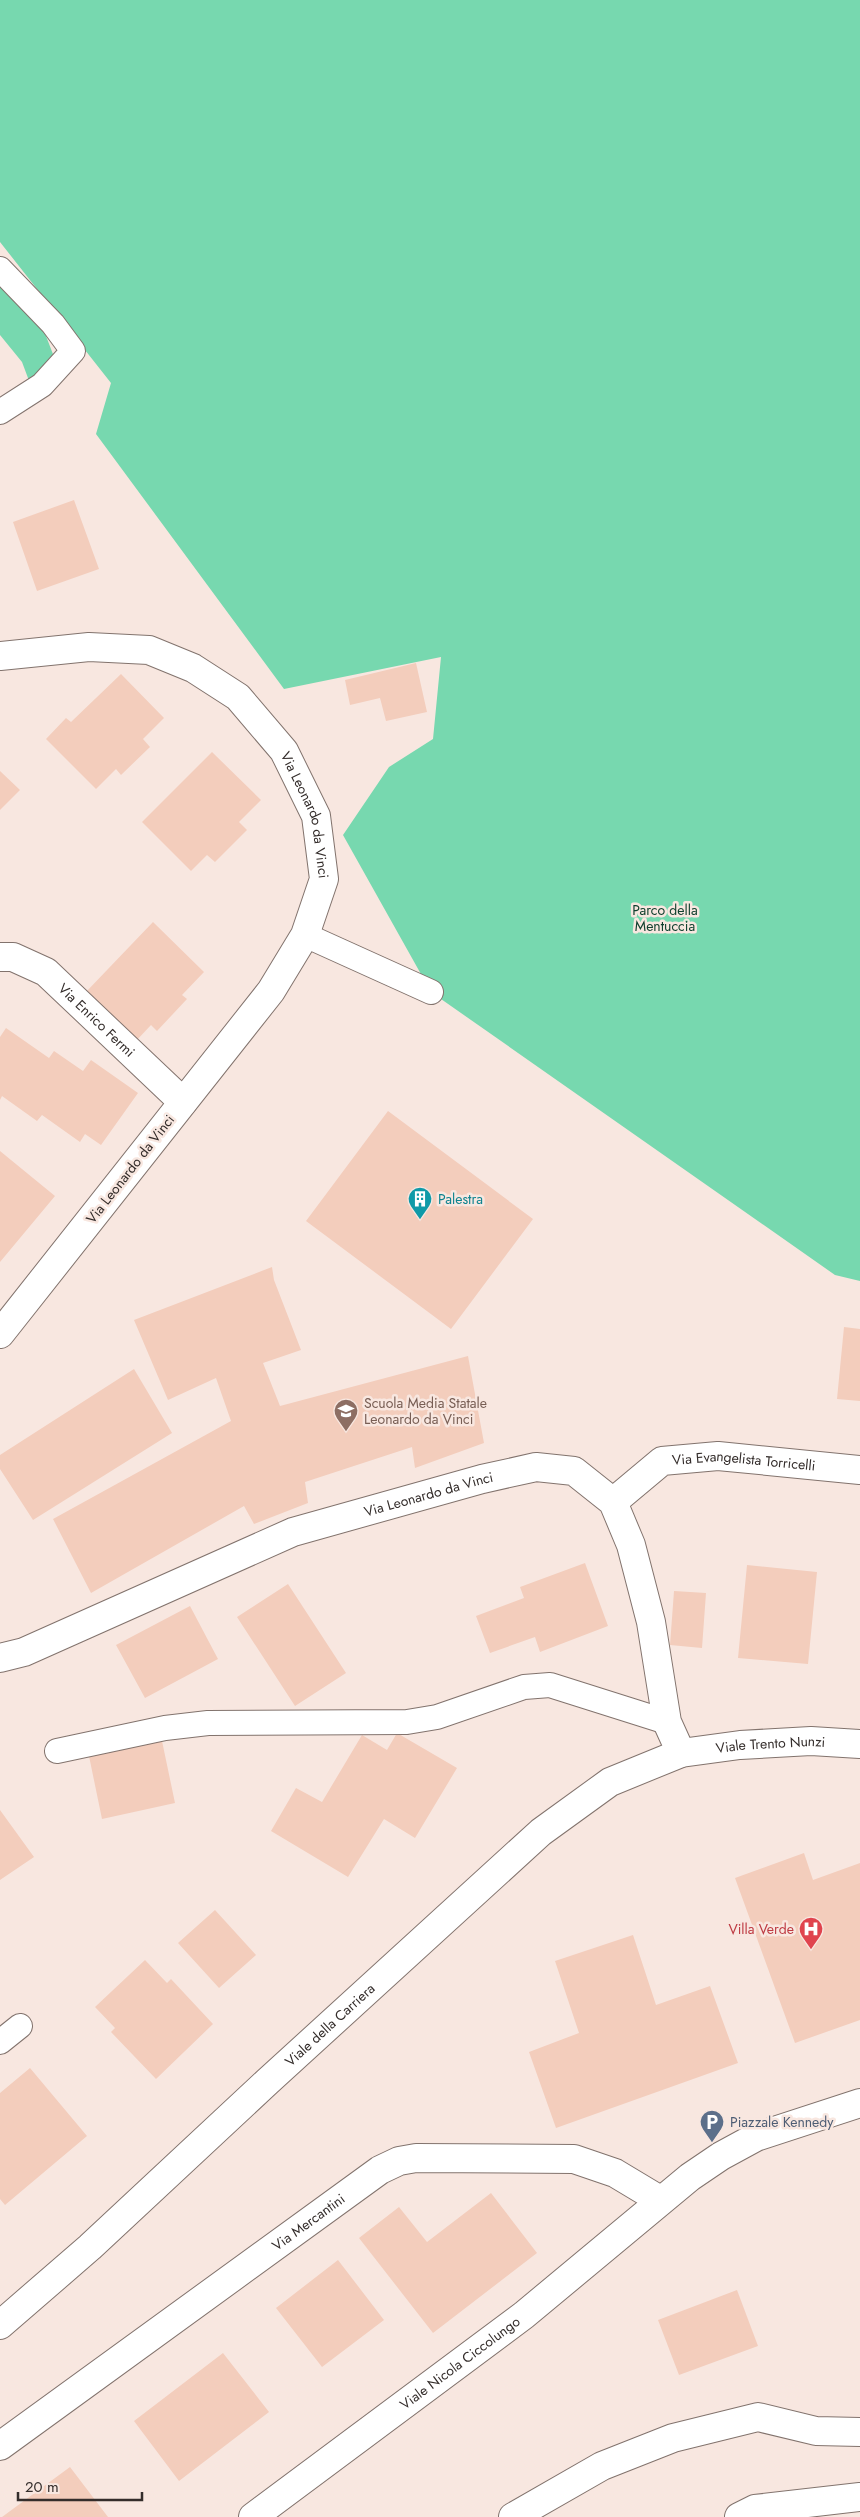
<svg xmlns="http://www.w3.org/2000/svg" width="860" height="2517" font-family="Jost,sans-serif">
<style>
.green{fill:#77d8af}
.building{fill:#f3cdbc}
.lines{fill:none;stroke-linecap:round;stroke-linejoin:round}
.lane-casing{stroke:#82736d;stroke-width:26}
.street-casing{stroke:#82736d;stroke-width:30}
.secondary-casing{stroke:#82736d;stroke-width:30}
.lane{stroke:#fff;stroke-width:24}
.street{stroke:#fff;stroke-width:28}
.secondary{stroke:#fff;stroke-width:28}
.labels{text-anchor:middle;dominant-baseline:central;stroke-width:5;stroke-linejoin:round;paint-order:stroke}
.street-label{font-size:14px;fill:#342d2b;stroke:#f8e7e0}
.park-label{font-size:14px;fill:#10402e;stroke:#f8e7e0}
.culture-label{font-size:14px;fill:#0d838f;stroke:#f8e7e0;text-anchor:start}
.education-label{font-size:14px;fill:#785e54;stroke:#f8e7e0;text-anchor:start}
.health-label{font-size:14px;fill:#be3a42;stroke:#f8e7e0;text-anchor:end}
.service-label{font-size:14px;fill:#4e5e75;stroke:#f8e7e0;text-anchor:start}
</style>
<rect width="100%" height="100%" fill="#f8e7e0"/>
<path class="green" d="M0,0H860V1281L835,1275L431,992L343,835L389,767L433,739L441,657L284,689L96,434L111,383L0,242Z
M0,284L41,323L56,362L31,386L22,362L0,335Z"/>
<path class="building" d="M74,500L99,569L37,591L13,522Z
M416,663L427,712L386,721L380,698L350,705L345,680Z
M121,674L164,718L143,739L150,747L121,775L116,769L96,789L46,739L66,718L71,722Z
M212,752L261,800L239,822L247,830L215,862L207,855L191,871L142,822Z
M0,771L20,790L0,810Z
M153,922L204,972L182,995L187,999L157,1031L151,1025L136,1041L85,993Z
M6,1028L49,1058L54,1051L83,1071L91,1060L138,1093L101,1145L85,1134L80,1142L42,1115L37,1121L2,1096L0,1100V1037Z
M388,1111L533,1219L451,1329L306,1221Z
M0,1151L55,1196L0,1262Z
M272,1267L274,1280L301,1350L263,1363L280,1406L468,1356L484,1443L415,1468L412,1447L305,1482L308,1503L254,1524L244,1506L91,1593L53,1519L231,1421L216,1378L168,1400L134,1320Z
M844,1327L860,1329V1401L837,1399Z
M134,1369L172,1433L33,1520L0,1469V1455Z
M585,1563L608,1626L540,1652L535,1637L490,1653L476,1616L524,1598L520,1587Z
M747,1565L817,1572L808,1664L738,1658Z
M288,1584L346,1673L295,1706L237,1617Z
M674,1591L706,1593L702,1648L670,1645Z
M190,1606L218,1659L145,1698L116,1645Z
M397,1733L457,1768L415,1838L384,1819L348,1877L271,1831L296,1788L322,1802L362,1735L387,1750Z
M162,1741L175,1803L102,1819L89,1756Z
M0,1810L34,1857L0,1880Z
M804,1853L813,1880L860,1863V2020L795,2043L735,1878Z
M215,1910L256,1955L219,1988L178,1943Z
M633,1935L656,2005L710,1986L738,2063L556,2128L529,2052L579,2033L555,1961Z
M145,1960L167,1983L171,1979L213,2024L156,2079L111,2032L115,2028L95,2007Z
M30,2068L87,2136L5,2205L0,2199V2093Z
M491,2193L537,2253L433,2333L359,2238L399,2207L427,2242Z
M338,2260L384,2320L322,2367L276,2308Z
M737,2290L758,2346L679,2375L658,2320Z
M223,2353L269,2412L179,2481L134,2421Z
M70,2467L108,2517H2Z"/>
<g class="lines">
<defs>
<path id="lane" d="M0,269L53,324L73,351L42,385L0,412
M305,935L431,992
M57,1751L165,1728L208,1723L407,1722L437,1717L524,1687L550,1685L667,1722
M0,2042L20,2026"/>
<g id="street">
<path id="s1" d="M0,656L89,647L149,650L193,668L238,697L284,751L316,816L324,879L305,935L271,991L0,1334"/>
<path id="s2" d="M0,957H13L46,972L183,1102"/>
<path id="s3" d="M613,1502L662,1461L718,1456L860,1470"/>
<path id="s4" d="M0,1658L24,1652L293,1532L482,1479L536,1467L574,1471L613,1502L631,1545L651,1622L667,1722L681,1753"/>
<path id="s5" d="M0,2446L380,2170L399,2161L416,2158L574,2159L615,2173L660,2200"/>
<path id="s6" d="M253,2517L524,2315L690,2177L721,2156L756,2137L860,2103"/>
<path d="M513,2517L602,2466L673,2438L758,2417L816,2431L860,2432"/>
<path d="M739,2517L755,2509L860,2497"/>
</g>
<g id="secondary">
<path id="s7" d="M0,2325L90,2247L267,2082L541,1832L610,1782L681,1753L740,1745L811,1741L860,1744"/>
</g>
</defs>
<use href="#lane" class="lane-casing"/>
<use href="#street" class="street-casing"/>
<use href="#secondary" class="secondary-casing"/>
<use href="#lane" class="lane"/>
<use href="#street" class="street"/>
<use href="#secondary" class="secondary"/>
</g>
<defs>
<symbol id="building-pin" viewBox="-11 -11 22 30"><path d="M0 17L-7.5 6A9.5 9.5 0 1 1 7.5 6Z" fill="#0f9aa8" stroke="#f8e7e0"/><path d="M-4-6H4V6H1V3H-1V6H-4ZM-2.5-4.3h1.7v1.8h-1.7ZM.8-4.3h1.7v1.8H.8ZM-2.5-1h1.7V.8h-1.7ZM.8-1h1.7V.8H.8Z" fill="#fff"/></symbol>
<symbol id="school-pin" viewBox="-11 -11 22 30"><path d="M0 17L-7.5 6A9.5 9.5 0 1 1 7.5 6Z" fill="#8d6e63" stroke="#f8e7e0"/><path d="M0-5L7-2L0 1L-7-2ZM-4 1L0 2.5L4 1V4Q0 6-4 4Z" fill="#fff"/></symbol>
<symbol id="hospital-pin" viewBox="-11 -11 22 30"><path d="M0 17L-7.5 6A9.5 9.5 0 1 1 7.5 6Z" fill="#e0444e" stroke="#f8e7e0"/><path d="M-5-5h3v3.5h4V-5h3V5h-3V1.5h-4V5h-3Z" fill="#fff"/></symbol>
<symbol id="parking-pin" viewBox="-11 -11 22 30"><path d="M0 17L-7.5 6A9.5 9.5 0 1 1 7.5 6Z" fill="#5c6f8a" stroke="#f8e7e0"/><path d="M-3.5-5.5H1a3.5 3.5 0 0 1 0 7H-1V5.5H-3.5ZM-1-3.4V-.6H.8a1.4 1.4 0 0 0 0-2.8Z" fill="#fff"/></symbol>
</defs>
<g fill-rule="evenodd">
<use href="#building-pin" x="406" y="1185" width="28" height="38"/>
<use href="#school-pin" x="332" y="1397" width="28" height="38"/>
<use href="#hospital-pin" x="797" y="1915" width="28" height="38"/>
<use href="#parking-pin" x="698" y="2108" width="28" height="38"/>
</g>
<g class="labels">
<g class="street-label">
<text stroke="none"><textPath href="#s1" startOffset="390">Via Leonardo da Vinci</textPath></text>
<text stroke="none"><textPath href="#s2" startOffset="119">Via Enrico Fermi</textPath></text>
<text transform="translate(130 1169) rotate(-52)">Via Leonardo da Vinci</text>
<text stroke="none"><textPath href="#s3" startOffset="146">Via Evangelista Torricelli</textPath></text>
<text stroke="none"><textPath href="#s4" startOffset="460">Via Leonardo da Vinci</textPath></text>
<text stroke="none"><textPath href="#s7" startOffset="984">Viale Trento Nunzi</textPath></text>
<text stroke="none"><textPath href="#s7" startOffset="446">Viale della Carriera</textPath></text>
<text stroke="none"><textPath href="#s5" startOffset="381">Via Mercantini</textPath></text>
<text stroke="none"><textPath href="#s6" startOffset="258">Viale Nicola Ciccolungo</textPath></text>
</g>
<g class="park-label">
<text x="665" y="910">Parco della<tspan x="665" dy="16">Mentuccia</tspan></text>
</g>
<g class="culture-label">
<text x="438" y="1199">Palestra</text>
</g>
<g class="education-label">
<text x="364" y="1403">Scuola Media Statale<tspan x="364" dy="16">Leonardo da Vinci</tspan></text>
</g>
<g class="health-label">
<text x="794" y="1929">Villa Verde</text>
</g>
<g class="service-label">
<text x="730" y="2122">Piazzale Kennedy</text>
</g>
</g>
<path d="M18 2492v8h124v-8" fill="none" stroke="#342d2b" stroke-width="2.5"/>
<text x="25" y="2492" font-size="15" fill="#342d2b" stroke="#f8e7e0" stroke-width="4" paint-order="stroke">20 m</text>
</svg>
